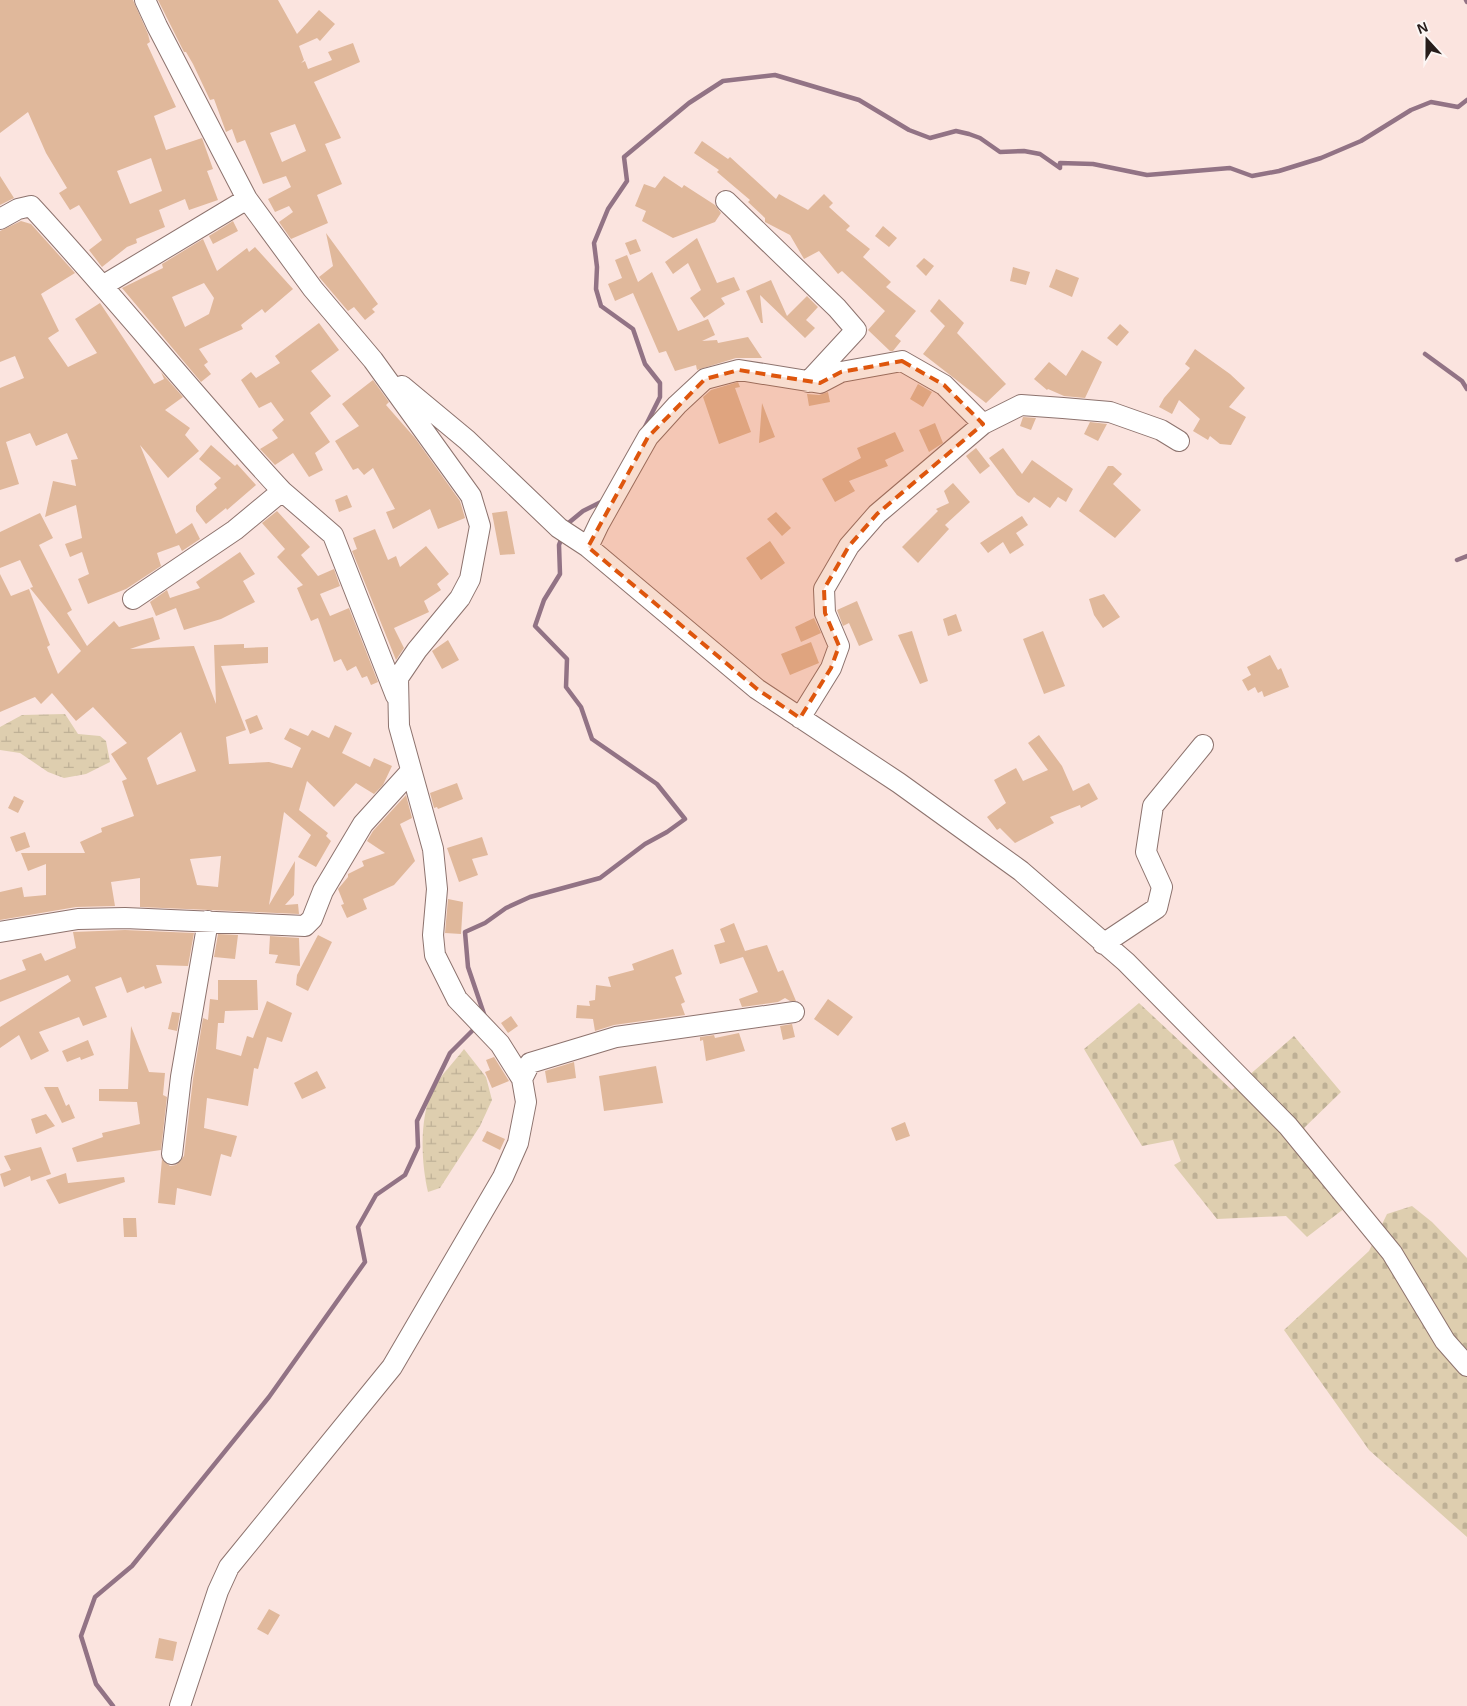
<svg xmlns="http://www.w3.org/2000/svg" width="1467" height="1706" font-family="Arial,sans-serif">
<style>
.wetland{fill:url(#wetland-marsh)}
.cemetery{fill:url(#cemetery-stones)}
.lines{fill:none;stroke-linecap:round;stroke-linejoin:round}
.stream{stroke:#927385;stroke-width:4.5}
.building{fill:#e0b89b;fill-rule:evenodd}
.minor-casing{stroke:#8d736e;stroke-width:22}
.minor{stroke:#fff;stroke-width:20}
.marked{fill:#de560d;fill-opacity:0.2;stroke:#de560d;stroke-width:4;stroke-dasharray:10 6;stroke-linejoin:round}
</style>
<defs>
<pattern id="wetland-marsh" width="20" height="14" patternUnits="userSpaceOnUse" patternTransform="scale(1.25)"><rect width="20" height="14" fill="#deceaf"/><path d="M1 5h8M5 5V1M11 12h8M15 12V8" fill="none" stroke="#beb096"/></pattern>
<pattern id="cemetery-stones" width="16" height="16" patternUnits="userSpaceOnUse" patternTransform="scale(1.25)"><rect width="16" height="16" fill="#deceaf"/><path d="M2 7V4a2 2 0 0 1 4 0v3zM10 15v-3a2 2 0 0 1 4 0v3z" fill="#beb096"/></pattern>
</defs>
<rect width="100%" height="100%" fill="#fbe4df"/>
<path class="wetland" d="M65,714L78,734L100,736L106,741L110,762L86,774L64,778L48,772L20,753L0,750V727L22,715Z
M464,1049L486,1077L492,1100L480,1126L440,1188L428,1192C421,1162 419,1118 433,1089C441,1075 454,1062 464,1049Z"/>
<path class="cemetery" d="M1139,1003L1232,1090L1294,1036L1341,1092L1304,1128L1358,1198L1307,1237L1286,1216L1217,1219L1174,1165L1181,1161L1173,1140L1142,1146L1084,1049Z
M1412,1206L1432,1222L1467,1258V1537L1369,1450L1284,1330L1369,1251L1387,1214Z"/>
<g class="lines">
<path class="stream" d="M1466,0L1467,2
M1425,354L1462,381L1467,389
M645,427L660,397V383L645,364L633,329L601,306L596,289L597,267L594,243L608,209L627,181L624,157L689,103L723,81L775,75L859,100L909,130L930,138L956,131L969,134L980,138L1000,152L1024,151L1040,154L1060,168V163L1093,164L1147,175L1230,168L1252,176L1279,171L1321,158L1361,141L1411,110L1431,102L1458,107L1467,100
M566,525L583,511L603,501
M1457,560L1467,556
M485,1017L468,967L465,932L485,923L506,908L530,897L600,878L645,844L667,832L685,819L657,784L592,739L581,707L566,687L567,659L535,626L544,600L560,574L559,545L562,537
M113,1706L96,1684L81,1636L95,1597L132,1566L269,1397L365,1262L358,1227L376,1195L405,1175L418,1147L417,1121L450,1053L476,1027"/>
</g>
<path class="building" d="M0,0H133L148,34L150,42L147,44L176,107L154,116L166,150L202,138L213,169L207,171L218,200L189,210L185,199L159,210L165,227L136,239L137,243L127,247L102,267L89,250L102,240L79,205L70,210L59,193L67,188L46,153L28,112L0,133ZM151,158L162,191L130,204L117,171Z
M158,0H278L297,34L319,10L335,24L320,41L317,38L299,46L304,60L301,63L305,61L308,69L332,60L328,52L353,43L360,62L314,82L341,138L325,144L342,184L317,195L328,223L291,239L279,222L293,212L289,206L275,212L268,199L291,187L286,176L263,184L245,140L237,143L232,129L226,132L214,99L210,100L193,64L186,52H184ZM295,124L306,151L282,162L270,133Z
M702,141L728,159L730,157L776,199L779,194L808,210L824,194L833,203L829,207L850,226L846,230L870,249L863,257L891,282L886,287L916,311L895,336L901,341L893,351H890L868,330L885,311L842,271L838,274L819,251L804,259L790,235L765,222V218L748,202L750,200L717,172L719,170L694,153Z
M0,176L14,198L0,205Z
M664,176L682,188L684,185L715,205L721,213L715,222L673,238L642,221L646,211L635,206L644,184L655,188Z
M21,221L31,224L75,273L41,294L59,331L48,338L68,367L97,353L75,319L100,303L154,384L164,379L161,372L183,397L165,410L190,428L185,435L199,451L168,478L140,445L176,534L192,523L200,539L182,551L179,545L157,553L161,566L126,589L88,604L78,579L89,574L82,552L70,557L65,544L82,538L76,505L45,517L53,481L76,486L71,460L78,459L67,433L36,446L30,433L6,442L19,484L0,490V388L24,378L15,356L0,362V231Z
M233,221L238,231L213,244L209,236Z
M883,226L897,238L889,247L875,236Z
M326,233L378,304L372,309L375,312L365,320L354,307L348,311L319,277L333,266Z
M697,238L717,283L734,277L740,290L721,298L725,304L704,318L690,298L701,290L688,263L673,274L665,262Z
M203,239L217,271L247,248L249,252L255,247L293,289L265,313L262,309L241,325L243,329L199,349L208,362L204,365L211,374L201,382L122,288L163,268L162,264ZM204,283L214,298L209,314L185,327L172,297Z
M636,239L641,251L630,255L625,243Z
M627,255L638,282L652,272L678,331L708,319L715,335L702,341L717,340L718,343L748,337L762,358H736L697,370L696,365L675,371L666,351L659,353L633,293L615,301L608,284L622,278L615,260Z
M924,258L934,266L926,276L916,266Z
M1013,267L1030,272L1026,285L1010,281Z
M1056,269L1079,278L1072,297L1049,287Z
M771,280L787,316L807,296L818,307L806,320L815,328L805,338L760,295L763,323H761L746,291Z
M939,299L964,323L957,333L1006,384L986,403L923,354L945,326L930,311Z
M319,323L339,350L311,371L331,396L310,413L330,442L315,453L323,470L309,477L293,453L275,465L260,449L278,438L272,430L284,420L271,402L259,408L241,380L251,372L256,378L280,363L275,356Z
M1120,324L1129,332L1117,346L1107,338Z
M1195,349L1230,374L1245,388L1229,407L1246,417L1231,445L1220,444L1210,436L1208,440L1193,431L1200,419L1179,400L1172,414L1159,407L1164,398L1190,368L1185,364Z
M1082,350L1102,362L1085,398L1064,396L1048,389L1047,390L1034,379L1049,362L1066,376Z
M373,380L389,402L386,405L415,438L460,501L465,518L438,529L430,509L393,529L386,512L395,509L373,468L364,475L358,468L353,470L335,441L359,426L342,404Z
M738,382L740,387L735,388L751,432L719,444L703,397L711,390Z
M918,384L932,392L923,407L910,399Z
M828,392L830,402L809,406L807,394L819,395Z
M762,403L775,437L759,443Z
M1023,417L1036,418L1031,430L1020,426Z
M1090,422L1107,424L1098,441L1084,434Z
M935,423L943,443L929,452L919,430Z
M895,432L904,451L885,460L888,466L849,481L855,491L835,502L822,479L861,458L857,448Z
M211,445L235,466L237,464L256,485L227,510L226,508L206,524L196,511V506L217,488L214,484L221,478L199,459Z
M976,448L990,466L980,474L966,456Z
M1003,448L1022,474L1032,460L1073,489L1066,502L1058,497L1050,508L1034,497L1029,503L1017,495L989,458Z
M1108,466H1113L1122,474L1113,484L1141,510L1115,538L1079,511Z
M953,483L970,502L945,525L949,529L918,563L902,547L938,511L936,509L949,503L944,491Z
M347,495L352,507L339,512L335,500Z
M277,511L310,547L301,555L318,576L334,569L340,586L320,594L330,616L349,608L378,682L371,685L367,676L362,678L356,666L347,671L341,659L334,662L318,618L311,621L297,588L303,585L277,557L285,549L262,523Z
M507,511L515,554L500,555L492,513Z
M776,512L791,528L782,536L767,519Z
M40,513L53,538L39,545L72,610L67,613L87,646L114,621L119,627L153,617L160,639L130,649L194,646L216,704L214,645L244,644V648L268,647V663L221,666L246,730L226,737L229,764L269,762L292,768L301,748L284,739L290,728L308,736L312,730L329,738L335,725L352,733L342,753L370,767L374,758L392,766L383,785L374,794L356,783L334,807L307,781L299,810L328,833L326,836L331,841L316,867L298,857L311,835L284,812L269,905L295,861L294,895L285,905L298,904L299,914L140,907V878L111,882L115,906L76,907L0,920V892L22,887L24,897L46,895V864L28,871L21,853H85L80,842L102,832L101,828L134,816L122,781L127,779L111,754L127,743L93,707L76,721L52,693L41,704L35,697L0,712V574L11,596L29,589L50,645L47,647L58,674L81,651L30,588L33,587L20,560L0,568V532ZM181,732L196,771L157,785L147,758ZM221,856L218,887L197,885L190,859Z
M1022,516L1028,525L1016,533L1024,545L1010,554L1003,542L988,553L980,543Z
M375,529L388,560L396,556L400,567L426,546L449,574L437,584L441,590L424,601L429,612L394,628L404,648L396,660L352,551L357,549L353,538Z
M770,541L785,563L761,580L746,558Z
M240,552L255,574L243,581L255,602L221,619L184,630L176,608L156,616L150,602L167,590L170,598L200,588L196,582Z
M1104,594L1120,617L1103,628L1094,615L1089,599Z
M857,601L873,640L859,646L849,623L843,626L837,610Z
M956,614L962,631L948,636L943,619Z
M814,618L821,633L801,642L795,627Z
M912,631L928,681L920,684L898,635Z
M1043,631L1065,686L1044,694L1023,639Z
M448,640L459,660L442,669L432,651Z
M811,642L819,663L790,675L781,654Z
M1270,655L1278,670L1281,668L1289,687L1264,697L1262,691L1258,693L1255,687L1248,691L1242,680L1251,675L1247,667Z
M257,715L263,729L250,734L245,720Z
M1039,735L1062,766L1073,791L1089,783L1098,799L1081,808L1080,805L1050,817L1054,823L1015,843L1000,828L997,830L987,817L1006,803L994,780L1016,768L1023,781L1048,770L1028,743Z
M457,783L463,799L438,809L437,807L434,808L430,793Z
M406,795L412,818L400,824L415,861L394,885L363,899L367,909L347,918L341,905L344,904L338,889L348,877V874L364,866L362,861L385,853L367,841L373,831Z
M14,796L24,801L18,813L8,808Z
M25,832L30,847L16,852L10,837Z
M482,837L488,855L472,859L478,875L459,882L447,848Z
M448,899L463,902L461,934L445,933Z
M734,923L745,951L767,945L778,972L783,970L796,1001H790L785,998L778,1002L742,1007L739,999L758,992L743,957L720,964L714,945L725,942L720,929Z
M125,930L194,933L188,966L156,965L162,983L145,989L144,986L127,993L121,977L95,987L107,1017L83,1026L79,1017L39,1032L49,1051L31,1060L19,1035L0,1048V1027L71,981L68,975L0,1002V980L26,970L22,960L41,953L45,961L76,948L73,932Z
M218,934L238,935L235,959L214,957Z
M318,935L332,942L308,991L296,985L297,975Z
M270,936L299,938L300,966L275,963L278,955L269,954Z
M673,949L682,974L675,977L685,1002L681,1004L685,1015L614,1025L595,1031L593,1019L576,1018L577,1005L590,1006L589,1001L595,1000L596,985L611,987L608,977L634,970L632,964Z
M218,980H257L258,1010L225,1011L224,1023H218L216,1049L241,1056L247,1036L253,1038L267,1001L292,1013L282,1042L267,1037L258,1069L254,1068L248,1106L207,1098L204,1128L237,1136L231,1157L221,1154L211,1196L177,1188L175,1205L158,1203L162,1159L170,1166L176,1165L184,1156L193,1079L203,1018L208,1020L210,999L218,1000Z
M828,999L853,1017L838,1036L814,1019Z
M172,1012L180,1013L177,1031L168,1029Z
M511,1016L518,1026L508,1033L501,1023Z
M792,1024L795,1037L783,1040L780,1026Z
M131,1026L149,1072L165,1073L163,1095L167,1097L161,1150L77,1162L72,1148L103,1137L102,1133L140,1124L137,1102L99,1101V1089H128Z
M739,1033L745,1051L706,1061L703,1040L700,1041V1037L714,1035L715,1038Z
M88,1040L94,1055L81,1060L80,1057L67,1062L62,1051Z
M494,1057L509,1081L492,1088L485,1072L490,1070L486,1060Z
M574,1062L576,1078L547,1083L545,1071Z
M656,1066L663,1103L604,1111L599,1076Z
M317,1071L326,1088L302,1099L294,1083Z
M44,1087H58L66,1106L69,1104L75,1118L62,1123Z
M46,1114L55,1126L36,1134L31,1119Z
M905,1122L910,1136L896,1141L891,1128Z
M487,1131L505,1139L500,1150L482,1141Z
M41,1147L51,1174L31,1181L30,1176L4,1187L0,1174L11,1170L4,1156Z
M66,1173L68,1183L124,1177L125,1182L59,1204L46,1180Z
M123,1218H136L137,1237H124Z
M269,1609L280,1615L268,1635L257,1629Z
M159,1638L177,1642L173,1661L155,1658Z"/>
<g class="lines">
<defs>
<path id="minor" d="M145,0L157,26L247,199L313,289L373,360L471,496L480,526L470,579L460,598L417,650L398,678L399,726L433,849L437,889L433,935L435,955L457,999L500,1044L522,1079L526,1102L518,1143L503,1177L392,1367L229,1567L218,1591L180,1706
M726,201L837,308L856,330L808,382
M0,219L18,209L31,206C117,299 196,398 282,491L235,530L133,599
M104,285L247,199
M402,386L467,440L559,528L588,547L757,689L899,783L1021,871L1126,962L1288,1126L1392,1253L1445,1341L1467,1366
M983,424L1021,405L1063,408L1110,412L1161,430L1179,441
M282,491L333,535L396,696
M588,547L599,524L648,437L677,405L705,379L739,370L820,383L841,372L902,361L944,385L983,424L877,514L849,546L824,589L825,613L839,646L831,668L800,718
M0,932L78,919L125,918L305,926L312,919L323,891L363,824L411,771
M1103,944L1157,908L1162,887L1146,852L1153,806L1203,745
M522,1079L530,1063L616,1037L794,1012
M172,1154L181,1077L208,921"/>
</defs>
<use href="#minor" class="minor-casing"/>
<use href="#minor" class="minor"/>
</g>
<path class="marked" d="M902,361L944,385L983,424L877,514L849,546L824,589L825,613L839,646L831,668L800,718L757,689L588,547L648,437L705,379L739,370L820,383L841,372Z"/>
<g transform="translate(1427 40) rotate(339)" stroke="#fcf6f4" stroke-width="4" paint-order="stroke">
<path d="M0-4L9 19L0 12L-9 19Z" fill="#271d1b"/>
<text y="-8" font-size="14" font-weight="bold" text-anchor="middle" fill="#271d1b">N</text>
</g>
</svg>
